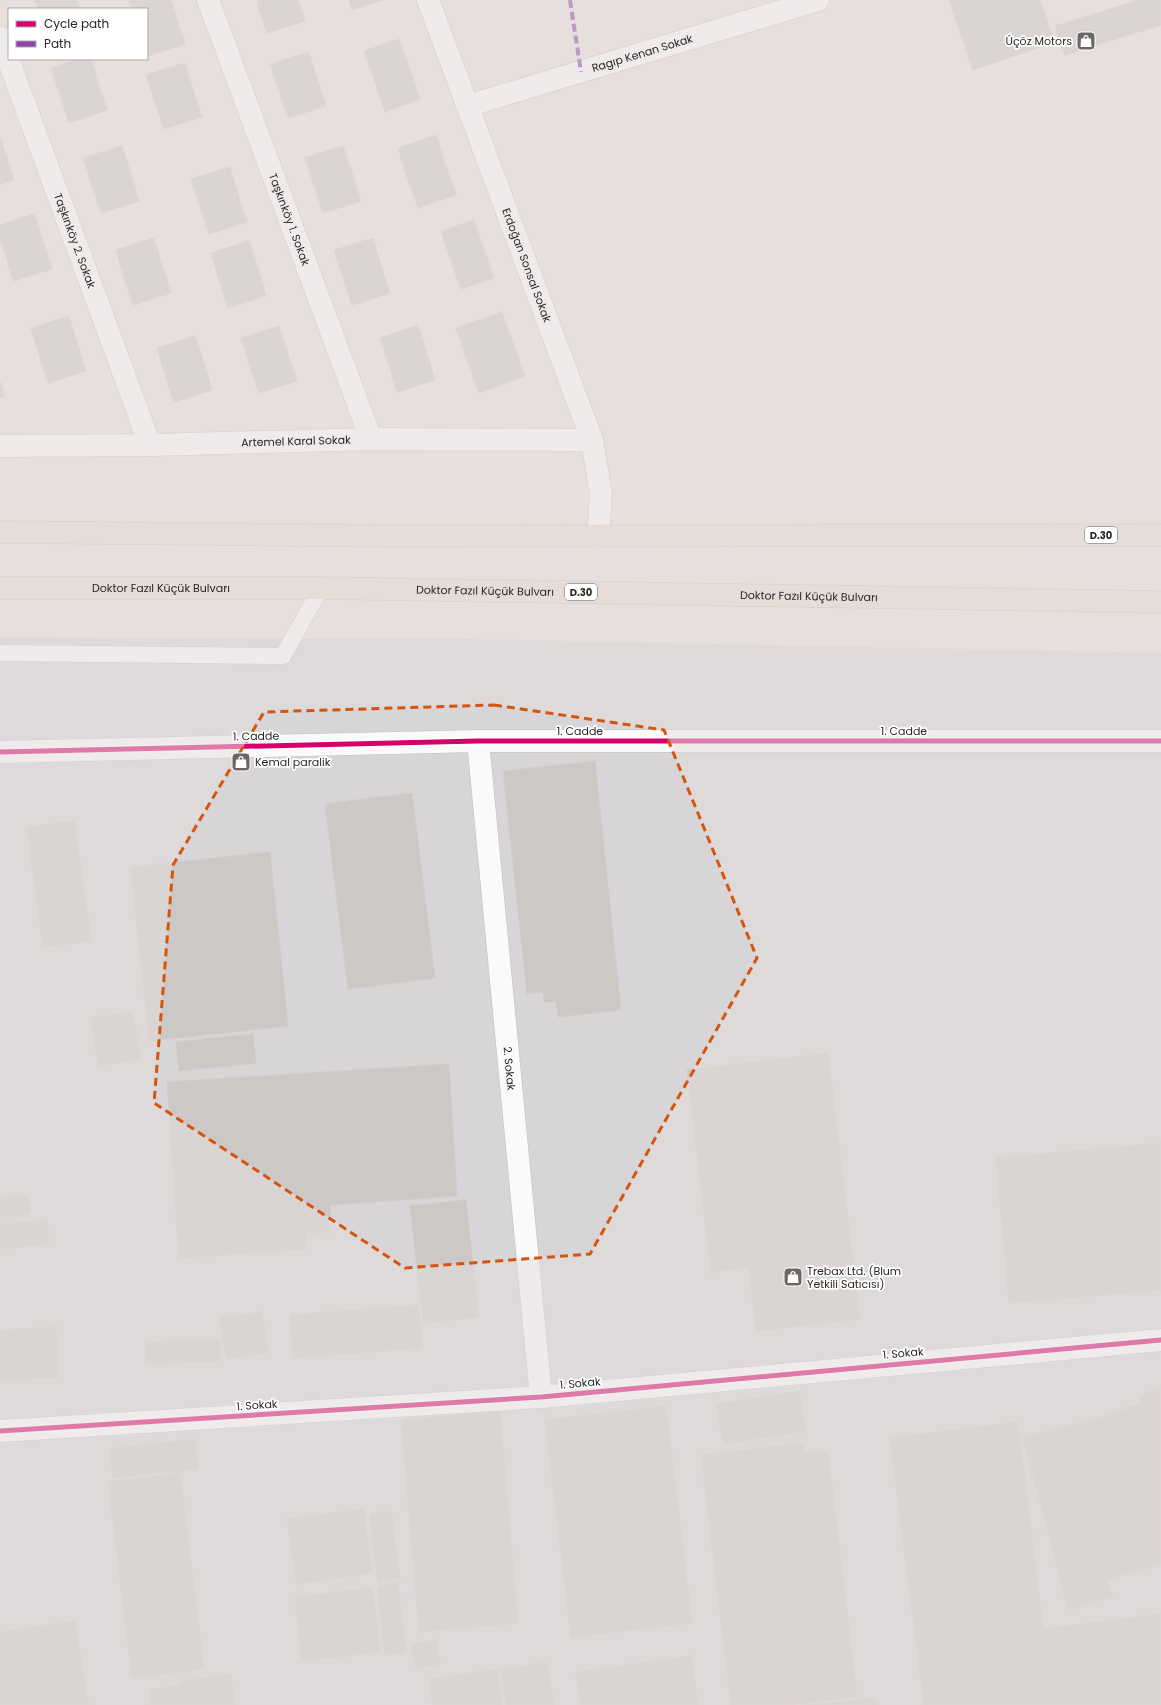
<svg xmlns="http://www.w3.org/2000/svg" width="1161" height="1705" font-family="Poppins,sans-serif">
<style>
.industrial{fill:#d8d5d8}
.building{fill:#ccc8c6;stroke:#d1cbc9}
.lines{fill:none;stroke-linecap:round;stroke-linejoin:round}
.service-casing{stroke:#bfbebe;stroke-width:17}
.minor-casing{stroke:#bfbebe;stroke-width:23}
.trunk-casing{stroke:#bfbcbb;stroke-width:23}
.service{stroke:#fbfafa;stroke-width:16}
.minor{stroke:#fbfafa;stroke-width:22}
.trunk{stroke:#e6d9d2;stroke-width:22}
.quiet{stroke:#8e44ad;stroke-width:4;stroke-dasharray:8 4;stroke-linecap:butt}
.cycleway-casing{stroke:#fff;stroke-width:8}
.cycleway{stroke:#d6006c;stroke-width:5}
.marked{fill:none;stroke:#d5540f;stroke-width:3;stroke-dasharray:8 5;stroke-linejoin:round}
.labels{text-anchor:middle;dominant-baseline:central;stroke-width:3.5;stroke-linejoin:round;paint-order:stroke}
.shield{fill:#fff;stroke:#686868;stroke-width:1}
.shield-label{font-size:10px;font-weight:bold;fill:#272727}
.poi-label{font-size:11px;fill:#272727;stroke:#fff;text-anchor:start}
.street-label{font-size:11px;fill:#272727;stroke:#fff}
</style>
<rect width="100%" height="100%" fill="#e6dfdc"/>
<path class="industrial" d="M0,637L469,639L1161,653V1705H0Z"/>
<path class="building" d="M35,0H51L37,4Z
M51,0H77L80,9H38L37,4Z
M132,0H171L176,16L147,26V9H132L129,1Z
M257,0H279L258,6Z
M279,0H298L305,21L267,33L258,6Z
M349,0H383L352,10Z
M949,0H1040L1055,42L973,70Z
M1139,0H1161V25L1065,55L1055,26Z
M176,16L185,44L147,56V26Z
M399,39L409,67L374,79L364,51Z
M309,52L317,79L279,91L270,64Z
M79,59H91L98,83L60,95L51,68Z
M185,63L193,90L155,102L146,75Z
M409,67L420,99L385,112L374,79Z
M317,79L326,106L288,118L279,91Z
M98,83L107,110L69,123L60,95Z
M193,90L202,117L164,129L155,102Z
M436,135L445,164L407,177L398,148Z
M0,136L5,152L0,154Z
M122,146L131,174L92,186L83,158Z
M343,146L352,173L314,185L305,158Z
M5,152L14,180L0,184V154Z
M445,164L456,195L418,208L407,177Z
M230,167L238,195L200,207L191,179Z
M352,173L361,201L323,213L314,185Z
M131,174L139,201L101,213L92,186Z
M238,195L247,222L209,234L200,207Z
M34,214L43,241L5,253L0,239V225Z
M474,220L483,247L450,258L441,231Z
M154,238L162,265L124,278L116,250Z
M373,238L381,266L343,278L334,250Z
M43,241L52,269L13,281L5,253Z
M249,241L258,268L219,280L211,253Z
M483,247L494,278L461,289L450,258Z
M162,265L171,293L133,305L124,278Z
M381,266L390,293L352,305L343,278Z
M258,268L266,296L228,308L219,280Z
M502,312L513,343L467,360L456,328Z
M69,316L77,343L39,355L31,328Z
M418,325L427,353L389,365L380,338Z
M279,326L288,354L250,366L241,338Z
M195,336L204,363L165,375L157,348Z
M77,343L86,371L48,383L39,355Z
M513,343L525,376L479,393L467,360Z
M427,353L435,380L397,392L389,365Z
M288,354L297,381L259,393L250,366Z
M204,363L212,390L174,402L165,375Z
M0,381L5,396L0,398Z
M595,761L621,1010L558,1017L556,1001L544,1002L543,992L527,994L503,771Z
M412,793L435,978L348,989L325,804Z
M74,821L91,941L43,947L27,827Z
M270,852L288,1026L149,1041L131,867Z
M133,1012L140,1059L98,1066L91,1018Z
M253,1034L256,1063L179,1071L176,1042Z
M828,1053L860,1319L756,1331L749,1267L711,1272L687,1070Z
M449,1064L457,1196L330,1205L331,1232L306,1233L307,1249L179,1258L167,1082Z
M1161,1143V1290L1009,1303L996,1158Z
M28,1195L30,1214L0,1217V1198Z
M466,1200L479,1317L423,1323L410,1206Z
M47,1220L49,1244L0,1249V1225Z
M419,1305L422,1348L293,1358L290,1315Z
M262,1312L268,1352L226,1359L220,1318Z
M56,1327L59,1377L0,1381V1330Z
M220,1339V1361L146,1364L145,1342Z
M1160,1389L1161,1563L1146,1569L1106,1416L1141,1403L1139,1396Z
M799,1391L806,1431L723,1444L717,1404Z
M666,1406L692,1623L571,1637L545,1420Z
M500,1411L518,1623L419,1632L401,1420Z
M1106,1416L1146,1569L1107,1579L1113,1597L1068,1609L1023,1437Z
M1018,1422L1043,1629L1161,1614V1705H924L890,1438Z
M195,1439L198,1469L113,1478L110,1449Z
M804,1443L805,1453L828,1451L857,1697L788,1705H731L701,1455Z
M180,1473L204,1669L132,1678L108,1482Z
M364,1509L372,1573L296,1584L287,1519Z
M391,1511L400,1578L378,1581L369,1514Z
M398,1583L406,1652L385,1655L377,1586Z
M373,1588L380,1652L302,1661L295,1597Z
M75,1621L88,1705H0V1632Z
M436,1640L440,1664L416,1668L411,1644Z
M691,1656L698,1705H581L576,1672Z
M547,1662L554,1705H506L501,1670Z
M496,1669L502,1705H433L429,1680Z
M231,1674L235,1705H152L150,1690L178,1686L177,1682Z
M876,1698V1705H807Z"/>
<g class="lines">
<defs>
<path id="service" d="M0,653L283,656L321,588"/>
<g id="minor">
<path id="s1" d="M208,0L371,439"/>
<path id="s2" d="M428,0L592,440L601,494L598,536"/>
<path id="s3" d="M0,37L150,445"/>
<path id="s4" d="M467,106L818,0"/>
<path id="s5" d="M0,446L150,445L371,439L592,440"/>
<path id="s6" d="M478,741L541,1397"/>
<path d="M0,752L478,741H1161"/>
<path d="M0,1431L541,1397L1161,1340"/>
</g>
<g id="trunk">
<path d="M0,532L401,536L1161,535"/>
<path id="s7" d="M0,588H321L1161,602"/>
</g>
</defs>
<use href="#service" class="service-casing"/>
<use href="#minor" class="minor-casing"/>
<use href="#trunk" class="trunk-casing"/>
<use href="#service" class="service"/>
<use href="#minor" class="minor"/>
<use href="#trunk" class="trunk"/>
<path class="quiet" d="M570,0L581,72"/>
<defs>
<path id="cycleway" d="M0,752L478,741H1161
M0,1431L541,1397L1161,1340"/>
</defs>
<use href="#cycleway" class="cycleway-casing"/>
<use href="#cycleway" class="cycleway"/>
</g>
<path d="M0 0H1161V1705H0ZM494,705L664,730L757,958L590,1254L405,1268L154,1103L173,865L264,712Z" fill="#e6dfdc" fill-opacity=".55" fill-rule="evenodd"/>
<path class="marked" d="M494,705L664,730L757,958L590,1254L405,1268L154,1103L173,865L264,712Z"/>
<defs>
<symbol id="shop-square" viewBox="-11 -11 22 22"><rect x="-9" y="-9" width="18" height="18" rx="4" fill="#6a6766" stroke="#fff"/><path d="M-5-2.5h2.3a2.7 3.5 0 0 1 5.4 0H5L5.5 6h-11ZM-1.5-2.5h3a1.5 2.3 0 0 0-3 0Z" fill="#fff"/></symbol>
</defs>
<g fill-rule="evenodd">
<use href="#shop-square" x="1075" y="30" width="22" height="22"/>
<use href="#shop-square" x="230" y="751" width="22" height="22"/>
<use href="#shop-square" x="782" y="1266" width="22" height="22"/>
</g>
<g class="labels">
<g class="shield">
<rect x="1085" y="527" width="32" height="16" rx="3"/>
<rect x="565" y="584" width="32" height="16" rx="3"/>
</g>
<g class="shield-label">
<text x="1101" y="535">D.30</text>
<text x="581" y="592">D.30</text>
</g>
<g class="poi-label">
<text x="1072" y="41" text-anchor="end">Úçöz Motors</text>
<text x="255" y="762">Kemal paralik</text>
<text x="807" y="1271">Trebax Ltd. (Blum<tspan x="807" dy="13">Yetkili Satıcısı)</tspan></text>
</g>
<g class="street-label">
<text stroke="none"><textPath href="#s4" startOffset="183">Ragıp Kenan Sokak</textPath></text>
<text stroke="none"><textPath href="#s1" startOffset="234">Taşkınköy 1. Sokak</textPath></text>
<text stroke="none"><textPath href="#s3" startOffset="217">Taşkınköy 2. Sokak</textPath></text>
<text stroke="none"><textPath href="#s2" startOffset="283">Erdoğan Sonsal Sokak</textPath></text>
<text stroke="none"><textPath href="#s5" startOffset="296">Artemel Karal Sokak</textPath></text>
<text stroke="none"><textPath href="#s7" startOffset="161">Doktor Fazıl Küçük Bulvarı</textPath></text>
<text stroke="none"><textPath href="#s7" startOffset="485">Doktor Fazıl Küçük Bulvarı</textPath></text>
<text stroke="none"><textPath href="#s7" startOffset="809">Doktor Fazıl Küçük Bulvarı</textPath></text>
<text x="580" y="731">1. Cadde</text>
<text x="904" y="731">1. Cadde</text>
<text transform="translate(256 736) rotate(-1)">1. Cadde</text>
<text stroke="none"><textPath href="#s6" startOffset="329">2. Sokak</textPath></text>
<text transform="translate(903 1353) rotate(-5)">1. Sokak</text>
<text transform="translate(580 1383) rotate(-5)">1. Sokak</text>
<text transform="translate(257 1405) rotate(-4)">1. Sokak</text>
</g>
</g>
<rect x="8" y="8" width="140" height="52" fill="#ffffff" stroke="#a9a9a9"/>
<rect x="16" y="21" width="20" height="6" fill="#d6006c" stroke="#a9a9a9"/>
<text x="44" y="28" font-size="12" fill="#272727">Cycle path</text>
<rect x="16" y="41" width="20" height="6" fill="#8e44ad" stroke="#a9a9a9"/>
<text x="44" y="48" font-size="12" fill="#272727">Path</text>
</svg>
